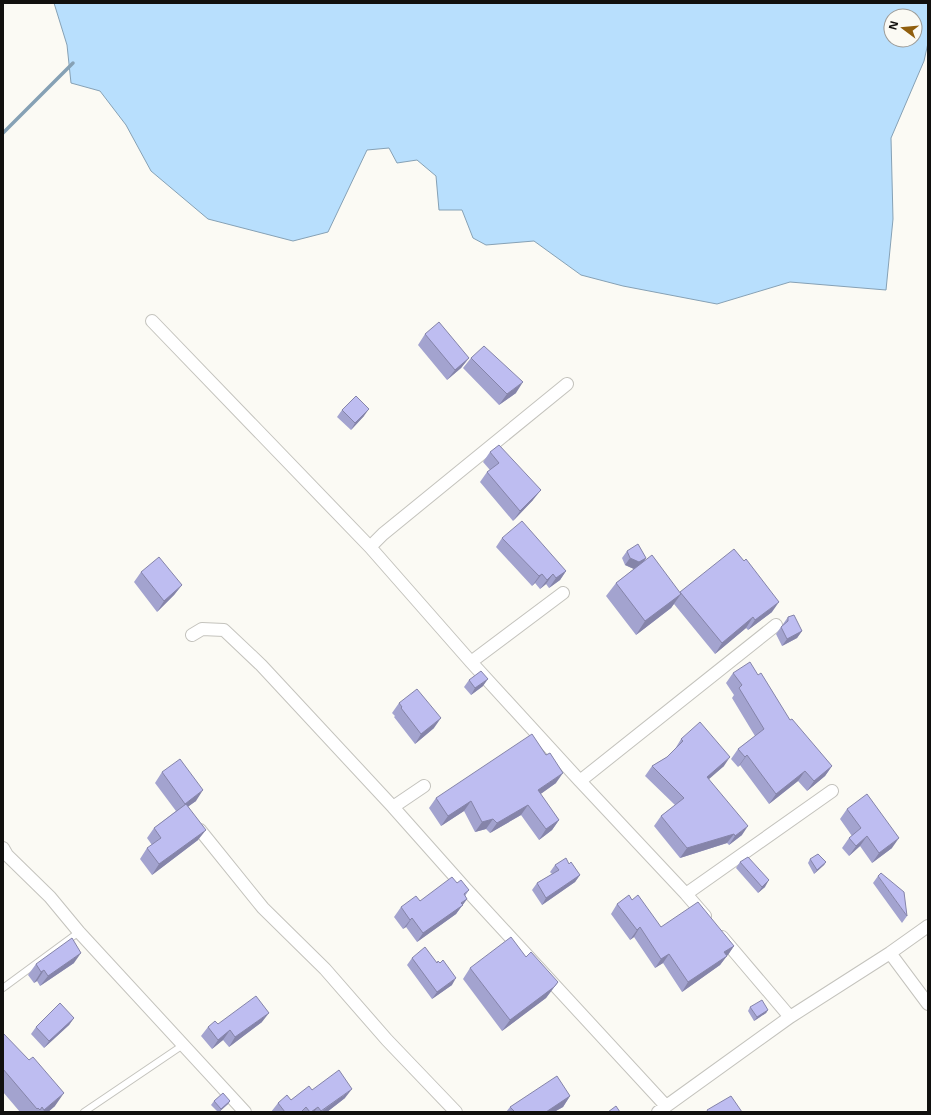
<svg xmlns="http://www.w3.org/2000/svg" width="931" height="1115" font-family="'Noto Sans',sans-serif">
<style>
.water{fill:#b8dffd;stroke:#86a1b5;fill-rule:evenodd}
.lines{fill:none;stroke-linecap:round;stroke-linejoin:round}
.stream{stroke:#86a1b5;stroke-width:3.5}
.service-casing{stroke:#c4c3bd;stroke-width:8}
.minor-casing{stroke:#c4c3bd;stroke-width:14}
.service{stroke:#fff;stroke-width:6}
.minor{stroke:#fff;stroke-width:12}
.wall{fill:#a3a3cf}
.shaded-wall{fill:#8584a9}
.building{fill:#bebdf1;stroke:#8584a9}
</style>
<rect width="100%" height="100%" fill="#fbfaf4"/>
<path class="water" d="M54,3H928V43L924,61L891,138L893,219L886,290L790,282L717,304L623,286L581,275L534,241L486,245L473,238L462,210H439L436,176L417,160L397,163L389,148L367,150L328,232L293,241L208,219L151,171L126,125L100,91L71,83L67,45ZM891,16H915V40H891Z"/>
<g class="lines">
<path class="stream" d="M3,133L73,63"/>
<defs>
<path id="service" d="M3,988L79,932
M84,1112L183,1045"/>
<path id="minor" d="M152,321L370,547
M567,384L383,534L370,547L471,662L580,781
M192,635L202,629L224,630L261,665L393,807
M471,662L563,593
M424,786L393,807L465,888L666,1106
M200,830L263,908L325,969L387,1040L456,1112
M3,848L7,855L50,897L79,932L245,1112
M686,894L832,791
M705,916L686,894L580,781L776,625
M722,937L790,1017
M890,953L928,1004
M658,1112L790,1017L890,953L928,926"/>
</defs>
<use href="#service" class="service-casing"/>
<use href="#minor" class="minor-casing"/>
<use href="#service" class="service"/>
<use href="#minor" class="minor"/>
</g>
<path class="wall" d="M425,334L469,358L461,368L447,380L418,345Z
M471,358L516,393L499,405L463,368Z
M342,410L364,416L351,430L337,417Z
M490,452L533,500L513,521L480,482L487,472L490,470L483,462Z
M502,538L566,571L560,580L549,588L546,584L540,589L535,583L532,586L496,547Z
M627,551L646,558L645,560L680,593L772,612L748,630L746,628L715,654L674,604L671,608L636,635L606,596L616,583L634,569L625,565L622,558Z
M141,572L182,585L174,595L157,612L134,582Z
M788,617L802,631L797,638L782,646L776,634Z
M733,673L790,720L832,766L825,776L807,791L798,781L769,804L740,765L738,767L731,759L738,749L755,736L732,698L734,695L726,683Z
M469,680L483,686L471,695L464,687Z
M399,703L434,728L415,744L394,717L395,716L392,713Z
M681,739L724,766L708,779L742,835L729,845L727,843L680,858L654,826L661,816L675,805L645,776L652,766L667,757L675,749Z
M162,772L196,801L188,806L198,840L152,875L140,859L147,848L152,845L147,838L154,828L176,811L155,783Z
M556,783L540,794L559,820L552,830L539,840L521,815L490,833L486,829L475,832L464,811L441,826L429,808L436,798Z
M847,809L892,848L872,863L860,846L849,856L842,848L849,838L852,836L840,819Z
M810,859L826,862L824,865L814,874L808,863Z
M740,862L765,887L758,893L736,868Z
M569,864L580,875L575,882L542,905L532,890L537,883L552,874L550,872L555,865Z
M878,876L907,916L902,923L873,883Z
M457,883L469,890L465,896L467,899L456,914L417,942L406,927L403,929L394,917L401,907L420,901Z
M632,900L661,927L734,946L720,965L682,992L663,963L655,968L634,937L630,940L611,914L617,904Z
M526,957L558,982L546,998L502,1031L463,979L470,968Z
M412,958L452,985L432,999L407,965Z
M74,963L40,986L37,981L34,983L28,975L36,964Z
M750,1007L768,1010L766,1013L754,1021L748,1011Z
M74,1018L69,1025L44,1048L31,1034L36,1027Z
M262,1022L229,1047L223,1040L212,1049L201,1036L208,1027L218,1024Z
M3,1033L55,1106L48,1112H20L3,1092Z
M312,1090L345,1098L327,1112H271L278,1103L291,1100Z
M570,1096L563,1107L554,1112H506L510,1107Z
M214,1101H230L228,1104L219,1112H218L211,1105Z"/>
<path class="shaded-wall" d="M469,358L461,368L447,380L455,370Z
M523,382L516,393L499,405L507,394Z
M369,409L364,416L351,430L355,423Z
M541,490L533,500L513,521L520,511Z
M630,558H646L641,565L634,569L625,565Z
M566,571L560,580L549,588L556,578Z
M542,574L535,583L532,586L539,576Z
M553,574L546,584L540,589L547,580Z
M182,585L174,595L157,612L164,601Z
M681,594L671,608L636,635L645,621Z
M779,602L772,612L748,630L755,620Z
M753,617L746,628L715,654L722,643Z
M802,631L797,638L782,646L787,639Z
M488,679L483,686L471,695L475,688Z
M441,718L434,728L415,744L421,734Z
M747,755L740,765L738,767L745,757Z
M730,757L724,766L700,787L707,777Z
M832,766L825,776L807,791L814,781Z
M805,771L798,781L769,804L776,794Z
M563,773L556,783L531,801L538,790Z
M203,790L196,801L178,814L185,804Z
M471,801L464,811L441,826L448,816Z
M528,805L521,815L490,833L497,823Z
M493,819L486,829L475,832L482,822Z
M559,820L552,830L539,840L546,829Z
M748,826L742,835L729,845L735,836Z
M206,830L198,840L152,875L159,864Z
M734,834L727,843L680,858L687,848Z
M867,836L860,846L849,856L856,846Z
M899,838L892,848L872,863L879,853Z
M826,862L824,865L814,874L817,870Z
M580,875L575,882L542,905L546,898Z
M769,880L765,887L758,893L762,887Z
M467,899L456,914L417,942L423,933Z
M412,918L406,927L403,929L410,920Z
M640,927L634,937L630,940L637,930Z
M734,946L728,955L718,962L724,952Z
M81,953L74,963L40,986L48,976Z
M669,954L663,963L655,968L661,959Z
M727,956L720,965L682,992L688,982Z
M44,970L37,981L34,983L41,972Z
M456,978L452,985L432,999L437,992Z
M558,982L546,998L502,1031L510,1020Z
M768,1010L766,1013L754,1021L757,1017Z
M269,1013L262,1022L229,1047L235,1037Z
M74,1018L69,1025L44,1048L49,1041Z
M230,1030L223,1040L212,1049L218,1040Z
M352,1089L345,1098L327,1112H321Z
M64,1093L55,1106L48,1112H43L44,1110Z
M570,1096L563,1107L554,1112H546Z
M230,1101L228,1104L219,1112L221,1109Z
M318,1107L314,1112H311Z"/>
<path class="building" d="M439,322L469,358L455,370L425,334Z
M484,346L523,382L507,394L471,358Z
M356,396L369,409L355,423L342,410Z
M499,445L541,490L520,511L487,472L499,463L490,452Z
M522,521L566,571L556,578L553,574L547,580L542,574L539,576L502,538Z
M638,544L646,558L639,562L630,558L627,551Z
M734,549L744,561L746,559L779,602L755,620L753,617L722,643L680,592Z
M652,555L681,594L645,621L616,583Z
M159,557L182,585L164,601L141,572Z
M794,615L802,631L787,639L781,627L788,621V617Z
M750,662L758,675L761,673L790,720L792,719L832,766L814,781L805,771L776,794L747,755L745,757L738,749L764,729L739,688L742,685L733,673Z
M481,671L488,679L475,688L469,680Z
M417,689L441,718L421,734L401,708L402,707L399,703Z
M700,722L730,757L707,777L748,826L735,836L734,834L687,848L661,816L684,798L652,766L667,757L683,741L681,739Z
M532,734L546,755L550,753L563,773L538,790L559,820L546,829L528,805L497,823L493,819L482,822L471,801L448,816L436,798Z
M180,759L203,790L185,804L162,772Z
M867,794L899,838L879,853L867,836L856,846L849,838L861,828L847,809Z
M186,804L206,830L159,864L147,848L161,838L154,828Z
M818,854L826,862L817,870L810,859Z
M748,857L769,880L762,887L740,862Z
M566,858L569,864L571,862L580,875L546,898L537,883L559,870L555,865Z
M881,873L904,892L907,916L878,876Z
M452,877L457,883L461,880L469,890L464,894L467,899L461,903L463,905L423,933L412,918L410,920L401,907L416,896L420,901Z
M629,895L632,900L638,895L661,927L698,902L734,946L724,952L727,956L688,982L669,954L661,959L640,927L637,930L617,904Z
M511,937L526,957L531,952L558,982L554,987L510,1020L470,968Z
M72,938L81,953L48,976L44,970L41,972L36,964Z
M425,947L437,963L438,961L440,963L443,960L456,978L437,992L412,958Z
M256,996L269,1013L235,1037L230,1030L218,1040L208,1027L215,1021L218,1024Z
M762,1000L768,1010L757,1017L750,1007Z
M60,1003L74,1018L49,1041L36,1027Z
M3,1033L29,1060L33,1057L64,1093L44,1110L42,1107L40,1110L38,1108L37,1109L3,1069Z
M339,1070L352,1089L321,1111L318,1107L311,1112H310L306,1107L301,1112H285L278,1103L287,1095L291,1100L309,1086L312,1090Z
M557,1076L570,1096L546,1112H515L510,1107Z
M223,1093L230,1101L221,1109L214,1101Z
M731,1096L742,1112H708L707,1110Z
M616,1106L620,1112H608Z"/>
<rect width="931" height="1115" fill="none" stroke="#11100e" stroke-width="8"/>
<g transform="translate(903 28) rotate(286)"><circle r="19" fill="#fbfaf4" stroke="#9d9c98"/>
<path d="M0-3L7 15L0 10L-7 15Z" fill="#915f0e"/>
<text y="-6" font-size="11" font-weight="bold" text-anchor="middle" fill="#11100e">N</text>
</g>
</svg>
